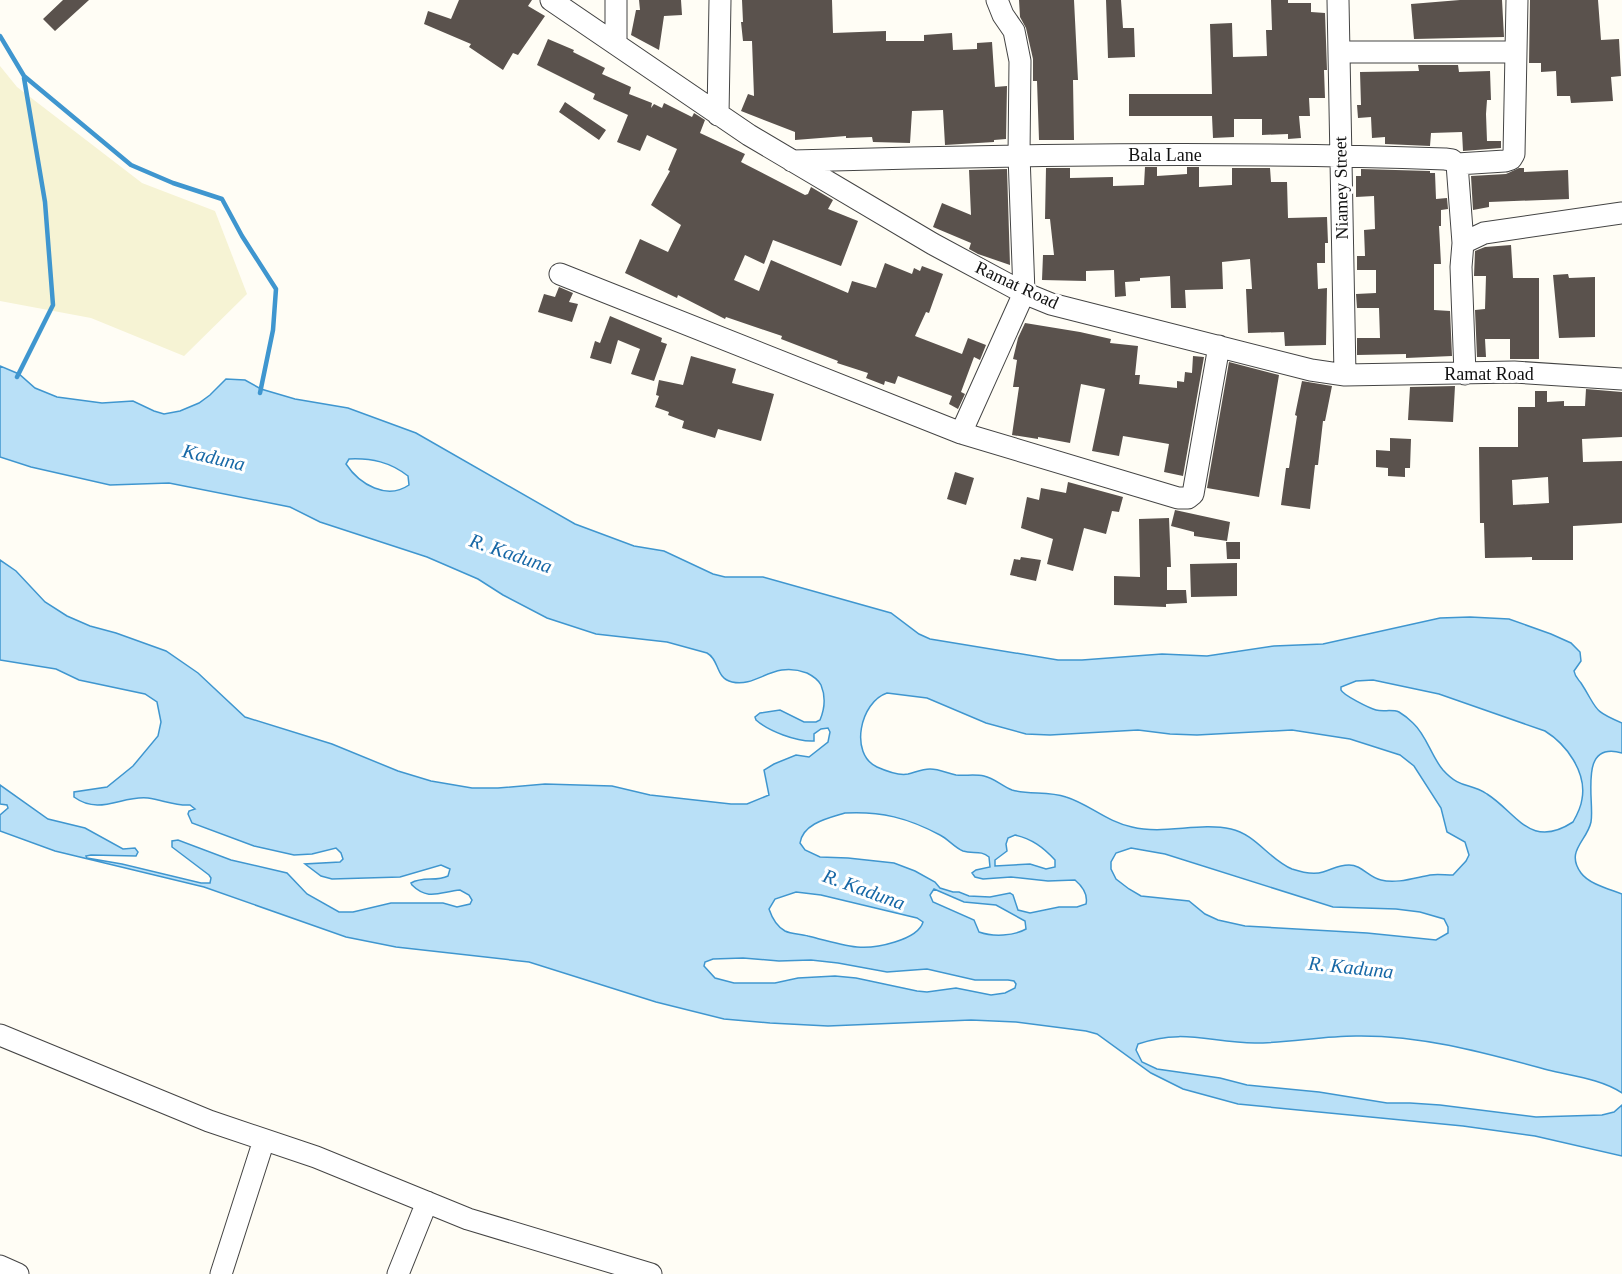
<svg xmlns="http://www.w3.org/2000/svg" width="1622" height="1274" font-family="Georgia,serif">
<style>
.farmland{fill:#f6f3d4}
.water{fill:#b9e0f7;stroke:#3f96cf;stroke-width:1.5;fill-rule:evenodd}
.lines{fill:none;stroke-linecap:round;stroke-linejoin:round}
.stream{stroke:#3f96cf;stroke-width:4.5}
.building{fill:#5a524d;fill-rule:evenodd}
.minor-casing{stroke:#444;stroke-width:23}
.minor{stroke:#fff;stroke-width:21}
.labels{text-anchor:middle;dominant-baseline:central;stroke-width:6;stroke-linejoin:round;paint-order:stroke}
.street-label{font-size:18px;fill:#111;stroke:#fff}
.water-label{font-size:20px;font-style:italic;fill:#1768a6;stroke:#fff}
</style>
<rect width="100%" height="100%" fill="#fffdf5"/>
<path class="farmland" d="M0,66L17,87L142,183L215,211L247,294L184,356L91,318L0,301Z"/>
<path class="water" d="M0,366L19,374L35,388L57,397L102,403L133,401L154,411L164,414L180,411L199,403L210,395L226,379L245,380L261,389L295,399L348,408L416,433L575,524L634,546L664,551L713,574L725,577H763L891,613L919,634L930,639L1058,660H1082L1162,654L1207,656L1274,646L1323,644L1440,618L1470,617L1509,619L1551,634L1571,643L1580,652L1581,661L1574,671C1575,677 1578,679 1581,683C1598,709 1591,710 1622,723V753C1577,740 1595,802 1591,822C1587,841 1565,851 1581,873C1589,884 1609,889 1622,894V1093C1601,1079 1572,1076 1548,1070C1485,1053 1422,1035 1356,1036C1322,1036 1289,1043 1255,1043C1211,1043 1184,1028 1138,1044L1136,1050L1142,1062L1157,1069L1220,1078L1247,1085L1319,1092L1387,1103H1410L1440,1105L1536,1117L1602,1115L1614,1112L1622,1105V1156L1535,1136L1463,1126L1238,1104L1183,1089L1151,1073L1097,1034L1086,1031L1016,1022L971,1020L828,1026L770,1023L724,1019L656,1002L529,962L396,947L346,937L204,887L55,851L0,831V815L8,808L7,805L0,804V785L48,819L85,828L123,849L135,848L138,852L136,856L91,855L86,856L87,858L122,864L201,883H210L211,878L209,875L172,847V841L178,840L231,860L287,873L307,894L339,912H353L391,903H443L457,907L470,904L472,900L469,895L460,890C440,892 428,901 412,885L411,883C423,876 436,882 448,876L450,869L441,865L400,877L332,879L321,876L305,864L340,862L343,859L341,853L336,848L312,854L294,855L254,846L192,823L188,814L189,811L195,809L190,805C175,806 163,800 148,798C122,795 100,816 74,797V792L107,787L133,766L158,736L161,722L157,702L145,694L79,680L56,669L0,660V560L16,571L45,602L67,616L90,626L116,633L166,651L198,673L245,717L332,744L398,771L431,781L472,788H498L545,784L612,786L650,795L731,804H747L769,795L764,770L774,764L796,755L809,757L828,742L830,732L828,728L821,729L814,734V741C797,742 768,731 756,720L755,717L760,713L780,710L804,722H816L820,720C825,708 826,697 821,685C818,679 813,676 807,673C772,660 758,688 732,682C715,678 720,660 707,653L667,642L596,634L547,618L503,595L478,579L427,557L320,522L290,507L169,483L110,485L31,467L0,457ZM349,459C372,458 390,462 408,476L409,485C387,500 360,485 346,464ZM1373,680L1439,694L1545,731C1566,744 1587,772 1582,799C1581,807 1577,815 1573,822C1530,850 1517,813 1487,794C1469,782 1461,790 1443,770C1431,756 1427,736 1413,723C1409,719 1404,715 1399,712C1392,709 1383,712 1376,710C1369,708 1343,695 1341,690V687L1356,681ZM887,693L927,698L986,723L1026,734L1050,735L1138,730L1170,734L1197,735L1292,730L1350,739L1400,755L1414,766L1441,808L1447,832L1465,842L1469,855L1466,861L1453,875C1445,875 1437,874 1430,875C1414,878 1396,884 1381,880C1368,877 1362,865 1349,865C1338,865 1333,869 1323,872C1313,875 1301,872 1292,869C1270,860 1255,834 1231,829C1199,822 1164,835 1132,827C1107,822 1089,804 1066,797C1048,791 1029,795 1012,790C1002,786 994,778 984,776C975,774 965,776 956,775C947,773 939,769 930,769C922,769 916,772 908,774C899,776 886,771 877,767C849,754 860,702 887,693ZM845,813C881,811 908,818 940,835C948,839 955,848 963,851C973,854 981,850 989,857L990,867L976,870L972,873L975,877L983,879L1011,877L1048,881L1075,880C1082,886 1088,895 1086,904L1077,907H1059L1030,913L1018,910L1013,895L1010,893L990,897L969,896L959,892H953L940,888L935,882L915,871L894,863L848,858L820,857L805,850L800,843C803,823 829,818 845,813ZM1015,835C1032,839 1043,847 1055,860V867L1046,869L1030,864L995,866V860L1007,851L1006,844L1008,838ZM1131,848L1165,854L1333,907L1396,909L1420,912L1444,919L1448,927V933L1436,940L1367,933L1245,926L1218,920L1205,914L1189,901L1141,896L1129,889L1116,879L1111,869V862L1116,853ZM934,889L964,902L996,905L1025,921L1026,929C1014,936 993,937 979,932L974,920L933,902L930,895ZM796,892L821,895L917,918L923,922C918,940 875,949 857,947C841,945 824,940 808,936C801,934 791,934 785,931C776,926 772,918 769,909L775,899ZM743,958L779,961L811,960L838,963L887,972L927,969L975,980H1008L1014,981L1016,984L1015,988L1005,993L991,995L956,988L927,992L917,991L856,978L835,976L798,978L775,983H734L715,978L704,966L705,962L713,959Z"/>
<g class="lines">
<path class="stream" d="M0,36L24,76L131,165L173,183L222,199L242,236L276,289L273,330L260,393
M17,377L53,305L45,202L24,78"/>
</g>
<path class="building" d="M63,0H89L55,31L43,19Z
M459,0H532L528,6L545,16L518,55L513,53L503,70L469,47L471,44L424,24L428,11L451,19Z
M639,0H681L682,15L664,16L659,50L631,35L636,10H640Z
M742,0H832L833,33L886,31V41H924V35L952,33L953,50L977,49V43L992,42L995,87L1007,86L1006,139L994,140V142L945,145L943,110L912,111L910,143L873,142L872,137L846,138V136L795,140V132L741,111L748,94L754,96L752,41H743L741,22H743Z
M1019,0H1074L1078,80H1073L1074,140H1039L1037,81H1033V59L1026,28L1020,17Z
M1106,0H1121L1123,28H1134L1135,57L1108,58Z
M1271,0H1288V3H1311V12L1325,13L1327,70H1324L1325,98H1309L1310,116H1299L1301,138L1288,139V134L1262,135V119H1234V137L1213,138L1212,116H1129V94H1212L1210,24L1232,23L1233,57L1267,56L1266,30H1272Z
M1460,0H1502L1504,37L1414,39L1411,4Z
M1530,0H1598L1601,40L1619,39L1621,76L1611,77L1613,101L1571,103L1570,96H1557L1556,71L1541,72V63H1529Z
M548,39L574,50L573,52L605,68L602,74L631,87L629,94L652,103L651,108L654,104L662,108L664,103L692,117L694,113L705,120L700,133L745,154L741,162L805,195L808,194L811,187L833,200L828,209L858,221L841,266L773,240L764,264L745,255L734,280L759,291L771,260L848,293L852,281L876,288L885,263L912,274L914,268L920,271L922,266L943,274L929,313L926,312L915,336L962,354L968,338L986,345L980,360L974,357L961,392L965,394L958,409L949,404L952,396L898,376L895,384L885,381L884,385L866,378L868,373L837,363L838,361L781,339L782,336L726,317L725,319L678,295L677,298L625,273L640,239L668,252L681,225L651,205L670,171L668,170L677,149L647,135L640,151L617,142L628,115L593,99L595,94L537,65Z
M1418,65H1458L1459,72L1490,71L1491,100H1487L1486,114L1487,141H1501V148L1463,151L1462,132L1431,133L1430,146L1385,144V137L1372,138L1371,117L1358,118L1357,105H1361L1360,72L1419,71Z
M565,102L606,130L599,140L559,112Z
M1145,167H1157V176L1187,174V167H1199V187L1232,185V168H1270L1271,182H1287L1288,218L1327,217L1328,243H1325V263H1317L1318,289L1327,288L1326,345L1285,346L1284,332L1248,333L1246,289H1252L1250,259L1222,262L1223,289L1185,290L1186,308H1171L1170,276L1140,278V281L1125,282L1126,296L1115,297L1114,270L1086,271V281L1042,280L1043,255H1054L1050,219H1045L1046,168H1070V178L1113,177V186L1144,185Z
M1519,168H1524V172L1568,170L1569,199L1489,202V207L1473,210L1471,176L1506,174Z
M1007,169L1010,265L978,254L969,249L971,243L933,227L942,203L971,215L969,170Z
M1361,169L1430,171V173H1435L1436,199L1447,198L1448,209L1441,210V226H1439L1441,264H1434V310L1450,311L1452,356L1406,358V354L1357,355V338H1380L1379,308H1357L1356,294L1376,293V270H1357V256H1365L1364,230L1375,229L1374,196L1356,197V176H1361Z
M1511,245L1513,278H1539V359H1510V339H1485L1486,357H1477L1475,310L1485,309L1486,276H1474L1475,251L1485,247Z
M1568,274L1569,278L1595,277V337L1559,338L1553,275Z
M559,287L573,293L569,302L578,304L572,322L538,312L544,294L555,297Z
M610,316L662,338L661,342L667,344L654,381L631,374L640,349L618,340L611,364L590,358L595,341L600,343Z
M1025,323L1080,332L1111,339L1110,343L1138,346L1135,375H1140L1139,384L1177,388V381L1184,382L1185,372L1192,373L1193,356L1204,357L1183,476L1164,472L1169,444L1123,436L1119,456L1092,451L1105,389L1081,384L1070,443L1038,437V439L1012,435L1019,387H1013L1017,360L1013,359L1018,338Z
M691,356L736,369L732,383L774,394L761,441L718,429L715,438L682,428L684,421L668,415L669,412L655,407L659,396L656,395L659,380L683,385Z
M1229,362L1279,375L1259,497L1207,488Z
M1302,381L1332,386L1325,421H1323L1318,465H1315L1310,509L1281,505L1286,468H1289L1297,416L1295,415Z
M1455,386L1453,422L1408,420L1410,387Z
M1586,389L1622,392V437L1582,439L1583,462L1622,461V523L1573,526V560H1532V557L1485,558L1484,523H1480L1479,447H1518V407H1535V391H1547V402L1564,401V406H1585ZM1548,477L1549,503L1513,505L1512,480Z
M1390,438L1411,439L1410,468H1405V477L1388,476V468L1376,467V450L1390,451Z
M955,472L974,478L966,505L947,499Z
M1068,482L1123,497L1119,512L1112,511L1106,534L1084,528L1073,571L1047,564L1053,539L1021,528L1027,497L1039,500L1041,488L1066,493Z
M1175,510L1230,522L1227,541L1194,536V532L1171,526Z
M1169,518L1171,567H1167V590H1186L1187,603L1166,604V607L1114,605V576L1140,577L1139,519Z
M1226,542H1240V559H1227Z
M1021,557L1041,560L1036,581L1010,575L1014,559L1020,560Z
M1237,563V596L1191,597L1190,564Z"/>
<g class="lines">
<defs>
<path id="minor" d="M551,0L749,135L933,244L1024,293L1051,304L1311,370L1345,375L1514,372L1622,379
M616,0V43
M1338,0L1345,375
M1339,52H1516
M718,115L720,0
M792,161C1010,155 1227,151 1445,159L1452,160L1457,164L1463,243
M1457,164L1505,161L1511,159L1514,154L1517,0
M560,274L961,433L1178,498H1188L1193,494L1219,346
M1465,374L1461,267L1463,243L1484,233L1622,213
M961,433L1024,293L1019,155L1020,61L1014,31L1003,15L997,0
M0,1035L209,1121L316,1157L468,1219L651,1274
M0,1266L18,1274
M221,1274L264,1140
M398,1274L427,1202"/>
</defs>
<use href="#minor" class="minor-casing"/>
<use href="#minor" class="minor"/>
</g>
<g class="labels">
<g class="street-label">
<text x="1165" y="155">Bala Lane</text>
<text transform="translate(1341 188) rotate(-91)">Niamey Street</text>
<text transform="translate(1017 285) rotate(25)">Ramat Road</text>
<text x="1489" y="374">Ramat Road</text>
</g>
<g class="water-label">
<text transform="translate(214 457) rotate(13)">Kaduna</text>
<text transform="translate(511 553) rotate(19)">R. Kaduna</text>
<text transform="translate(864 889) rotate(20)">R. Kaduna</text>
<text transform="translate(1351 967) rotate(6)">R. Kaduna</text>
</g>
</g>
</svg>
